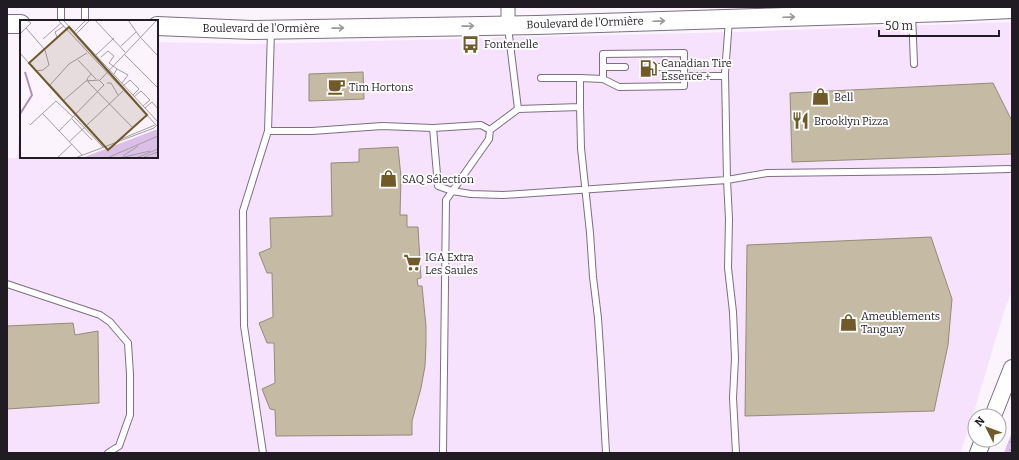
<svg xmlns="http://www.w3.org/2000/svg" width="1019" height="460" font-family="Bitter,serif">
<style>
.built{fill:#f7e2fe}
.grass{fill:url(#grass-dots)}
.building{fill:#c5bba5;stroke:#958a76}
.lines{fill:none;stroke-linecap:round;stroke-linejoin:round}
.service-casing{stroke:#7c6f81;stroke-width:8}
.minor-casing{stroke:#7c6f81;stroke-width:15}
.tertiary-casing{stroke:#7c6f81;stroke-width:18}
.secondary-casing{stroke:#7c6f81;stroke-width:20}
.service{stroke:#fff;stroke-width:6}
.minor{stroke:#fff;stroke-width:13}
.tertiary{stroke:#fff;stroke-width:16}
.secondary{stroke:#fff;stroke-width:18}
.oneway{stroke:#9b989c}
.labels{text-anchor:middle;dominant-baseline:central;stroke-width:3.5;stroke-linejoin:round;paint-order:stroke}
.street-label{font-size:11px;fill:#211b23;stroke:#fff}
.poi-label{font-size:11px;fill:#211b23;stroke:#fff;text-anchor:start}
.inset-river{fill:none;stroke:#af8fbb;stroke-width:2}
.inset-road{fill:none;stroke:#a49da6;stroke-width:1}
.view{fill:#705a29;fill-opacity:0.15;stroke:#705a29;stroke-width:2}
.inset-edge{fill:none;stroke:#211b23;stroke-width:2}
</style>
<defs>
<pattern id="grass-dots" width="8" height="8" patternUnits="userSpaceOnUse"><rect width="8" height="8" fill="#dcbfe7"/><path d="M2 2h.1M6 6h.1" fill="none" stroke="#bca4c6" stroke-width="1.8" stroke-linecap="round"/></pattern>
</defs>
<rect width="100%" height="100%" fill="#fbf4fd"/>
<path class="built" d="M1012,22V290L1003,315L969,428L960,453H7V158H17L21,109V157H157V42L249,44L735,32Z"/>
<path class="grass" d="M1012,432V453H1004Z"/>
<path class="building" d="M363,72L364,99L309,101V74Z
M993,83L1012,121V154L792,162L790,93Z
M398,147L401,177L400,215H407V227H418L421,278L417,279L418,286H422L426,326V344L425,366L421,388L412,421V435L276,436L275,410L270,409L262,389L275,383L274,343H267L259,323L273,317L272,273H267L259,253L271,248L270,218L332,216L331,163L359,162V149Z
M931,237L952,299L948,345L934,411L745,416L747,245Z
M73,323L75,335L98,331L99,403L7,409V326Z"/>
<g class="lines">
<defs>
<path id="service" d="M912,14L914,64
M729,20L725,73L727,180L729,219L728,268L733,312L735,358L733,398L736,453
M61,21V7
M85,21V7
M508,27L518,109
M603,67H625
M647,67H684
M541,78H580V107
M580,78L603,79V54L684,53V76H725
M603,79L619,87L684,86V76
M433,128L438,186L452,191L471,194L503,195L727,180L767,173L935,171L1009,169
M268,131H312L382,126L433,128L481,125L490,130
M7,284L100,315L110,322L128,343L130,374V415L119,446L108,453
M263,453L244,326L243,211L268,131L271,31
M443,453L446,200L489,139L490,130L518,109L580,107L581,148L590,233L593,277L598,318L601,363L606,453"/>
<path id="minor" d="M508,7V25"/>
<path id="tertiary" d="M993,416L1012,368
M978,453L983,440"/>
<path id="secondary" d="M7,24H21
M157,26L252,30L537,25L947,12L1012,9"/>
</defs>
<use href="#service" class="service-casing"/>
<use href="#minor" class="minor-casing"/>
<use href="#tertiary" class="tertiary-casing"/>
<use href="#secondary" class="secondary-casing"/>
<use href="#service" class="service"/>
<use href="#minor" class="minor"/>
<use href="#tertiary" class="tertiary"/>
<use href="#secondary" class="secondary"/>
</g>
<defs><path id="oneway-shaft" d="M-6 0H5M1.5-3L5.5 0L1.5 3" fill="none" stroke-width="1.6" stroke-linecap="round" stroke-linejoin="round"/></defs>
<g class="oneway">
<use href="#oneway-shaft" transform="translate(789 17) rotate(-2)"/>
<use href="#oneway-shaft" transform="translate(659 21) rotate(-2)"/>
<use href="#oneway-shaft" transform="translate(468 26) rotate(-1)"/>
<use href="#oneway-shaft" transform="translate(338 28) rotate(-1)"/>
</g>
<defs>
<symbol id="bus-bare" viewBox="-9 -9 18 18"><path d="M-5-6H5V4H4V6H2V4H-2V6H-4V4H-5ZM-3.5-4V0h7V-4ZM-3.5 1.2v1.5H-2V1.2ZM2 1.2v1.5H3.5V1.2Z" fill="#705a29" stroke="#fff" stroke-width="2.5" paint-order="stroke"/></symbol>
<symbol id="fuel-bare" viewBox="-9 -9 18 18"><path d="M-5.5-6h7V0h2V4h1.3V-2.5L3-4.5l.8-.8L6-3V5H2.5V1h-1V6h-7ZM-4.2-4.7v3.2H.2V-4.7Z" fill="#705a29" stroke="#fff" stroke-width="2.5" paint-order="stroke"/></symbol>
<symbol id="cafe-bare" viewBox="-9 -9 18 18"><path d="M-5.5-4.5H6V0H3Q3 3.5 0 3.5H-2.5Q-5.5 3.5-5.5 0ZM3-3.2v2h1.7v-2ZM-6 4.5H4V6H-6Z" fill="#705a29" stroke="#fff" stroke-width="2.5" paint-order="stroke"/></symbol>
<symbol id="shop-bare" viewBox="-9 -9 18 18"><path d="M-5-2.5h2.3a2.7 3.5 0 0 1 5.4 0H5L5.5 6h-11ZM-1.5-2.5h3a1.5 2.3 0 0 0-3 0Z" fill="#705a29" stroke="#fff" stroke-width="2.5" paint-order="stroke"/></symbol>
<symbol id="restaurant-bare" viewBox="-9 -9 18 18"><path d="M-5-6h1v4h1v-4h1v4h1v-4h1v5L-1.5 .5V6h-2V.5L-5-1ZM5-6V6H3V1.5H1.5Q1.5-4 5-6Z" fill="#705a29" stroke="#fff" stroke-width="2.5" paint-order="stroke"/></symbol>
<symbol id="supermarket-bare" viewBox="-9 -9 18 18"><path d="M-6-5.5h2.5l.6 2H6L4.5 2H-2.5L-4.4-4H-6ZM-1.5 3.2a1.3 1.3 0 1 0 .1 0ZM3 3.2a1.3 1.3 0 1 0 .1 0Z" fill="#705a29" stroke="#fff" stroke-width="2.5" paint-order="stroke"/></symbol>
</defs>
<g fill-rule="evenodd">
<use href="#bus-bare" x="458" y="32" width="25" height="25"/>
<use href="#fuel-bare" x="636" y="56" width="25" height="25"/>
<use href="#cafe-bare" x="324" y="74" width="25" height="25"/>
<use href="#shop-bare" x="808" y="84" width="25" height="25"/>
<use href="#restaurant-bare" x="788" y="108" width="25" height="25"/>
<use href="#shop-bare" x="376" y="166" width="25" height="25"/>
<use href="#supermarket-bare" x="400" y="250" width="25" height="25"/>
<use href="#shop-bare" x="836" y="310" width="25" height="25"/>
</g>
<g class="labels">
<g class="street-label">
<text transform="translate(585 23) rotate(-2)">Boulevard de l'Ormière</text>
<text x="261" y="28">Boulevard de l'Ormière</text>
</g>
<g class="poi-label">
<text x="484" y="44">Fontenelle</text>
<text x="661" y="63">Canadian Tire<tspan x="661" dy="13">Essence +</tspan></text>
<text x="349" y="87">Tim Hortons</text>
<text x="834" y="97">Bell</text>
<text x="814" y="121">Brooklyn Pizza</text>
<text x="402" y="179">SAQ Sélection</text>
<text x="425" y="257">IGA Extra<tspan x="425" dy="13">Les Saules</tspan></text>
<text x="861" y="316">Ameublements<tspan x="861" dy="13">Tanguay</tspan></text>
</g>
</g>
<g transform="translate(20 20)">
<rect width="138" height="138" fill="#fbf4fd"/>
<path d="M135,110H138V138H62Z" fill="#dcbfe7"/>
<path class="inset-river" d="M0,94L12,75L5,52"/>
<path class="inset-road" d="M38,0L138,107M43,0L138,102M75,0L105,32M108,0L120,17L138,36M54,12L66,0M0,14L11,3L7,0M56,14L70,0M37,17L35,12L44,6M23,19L41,3M101,26L116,12M0,33L16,51L23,50L29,45L25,30L6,8M104,34L138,68M76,35L94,18M81,37L88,31L94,36L89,43L97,49L94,54M58,40L76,59M97,49L108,55L102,63M71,54L67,59L69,63L112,107M80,60L137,0M87,63H91L98,75M103,66L110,60L119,69L113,75M41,77L30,65L49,44L67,33M114,77L121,71L130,80L123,86M125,88L132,82L138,89M22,93L62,135M54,97L83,127M52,99L72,120M10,105L36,81L53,97M39,111L84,65L79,60L66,61L44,80M99,120L135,105M49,122L103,71M103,136L118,126M124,137L138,132M37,138L52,124M55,138L134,108L138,104M87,138L138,116M100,138L130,131M116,138L138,129"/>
<path class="view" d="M49,7L127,95L88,130L9,43Z"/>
<rect width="138" height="138" class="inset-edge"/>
</g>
<rect width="1019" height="460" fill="none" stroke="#211b23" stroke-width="16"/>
<g transform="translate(987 428) rotate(312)"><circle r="19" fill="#ffffff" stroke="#a6a4a7"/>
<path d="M0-3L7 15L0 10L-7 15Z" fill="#705a29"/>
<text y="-6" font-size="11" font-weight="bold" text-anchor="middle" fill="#211b23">N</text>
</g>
<path d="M879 30v6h120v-6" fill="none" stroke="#211b23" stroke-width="2"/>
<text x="885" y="30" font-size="12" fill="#211b23" stroke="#ffffff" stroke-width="3" paint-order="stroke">50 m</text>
</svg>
